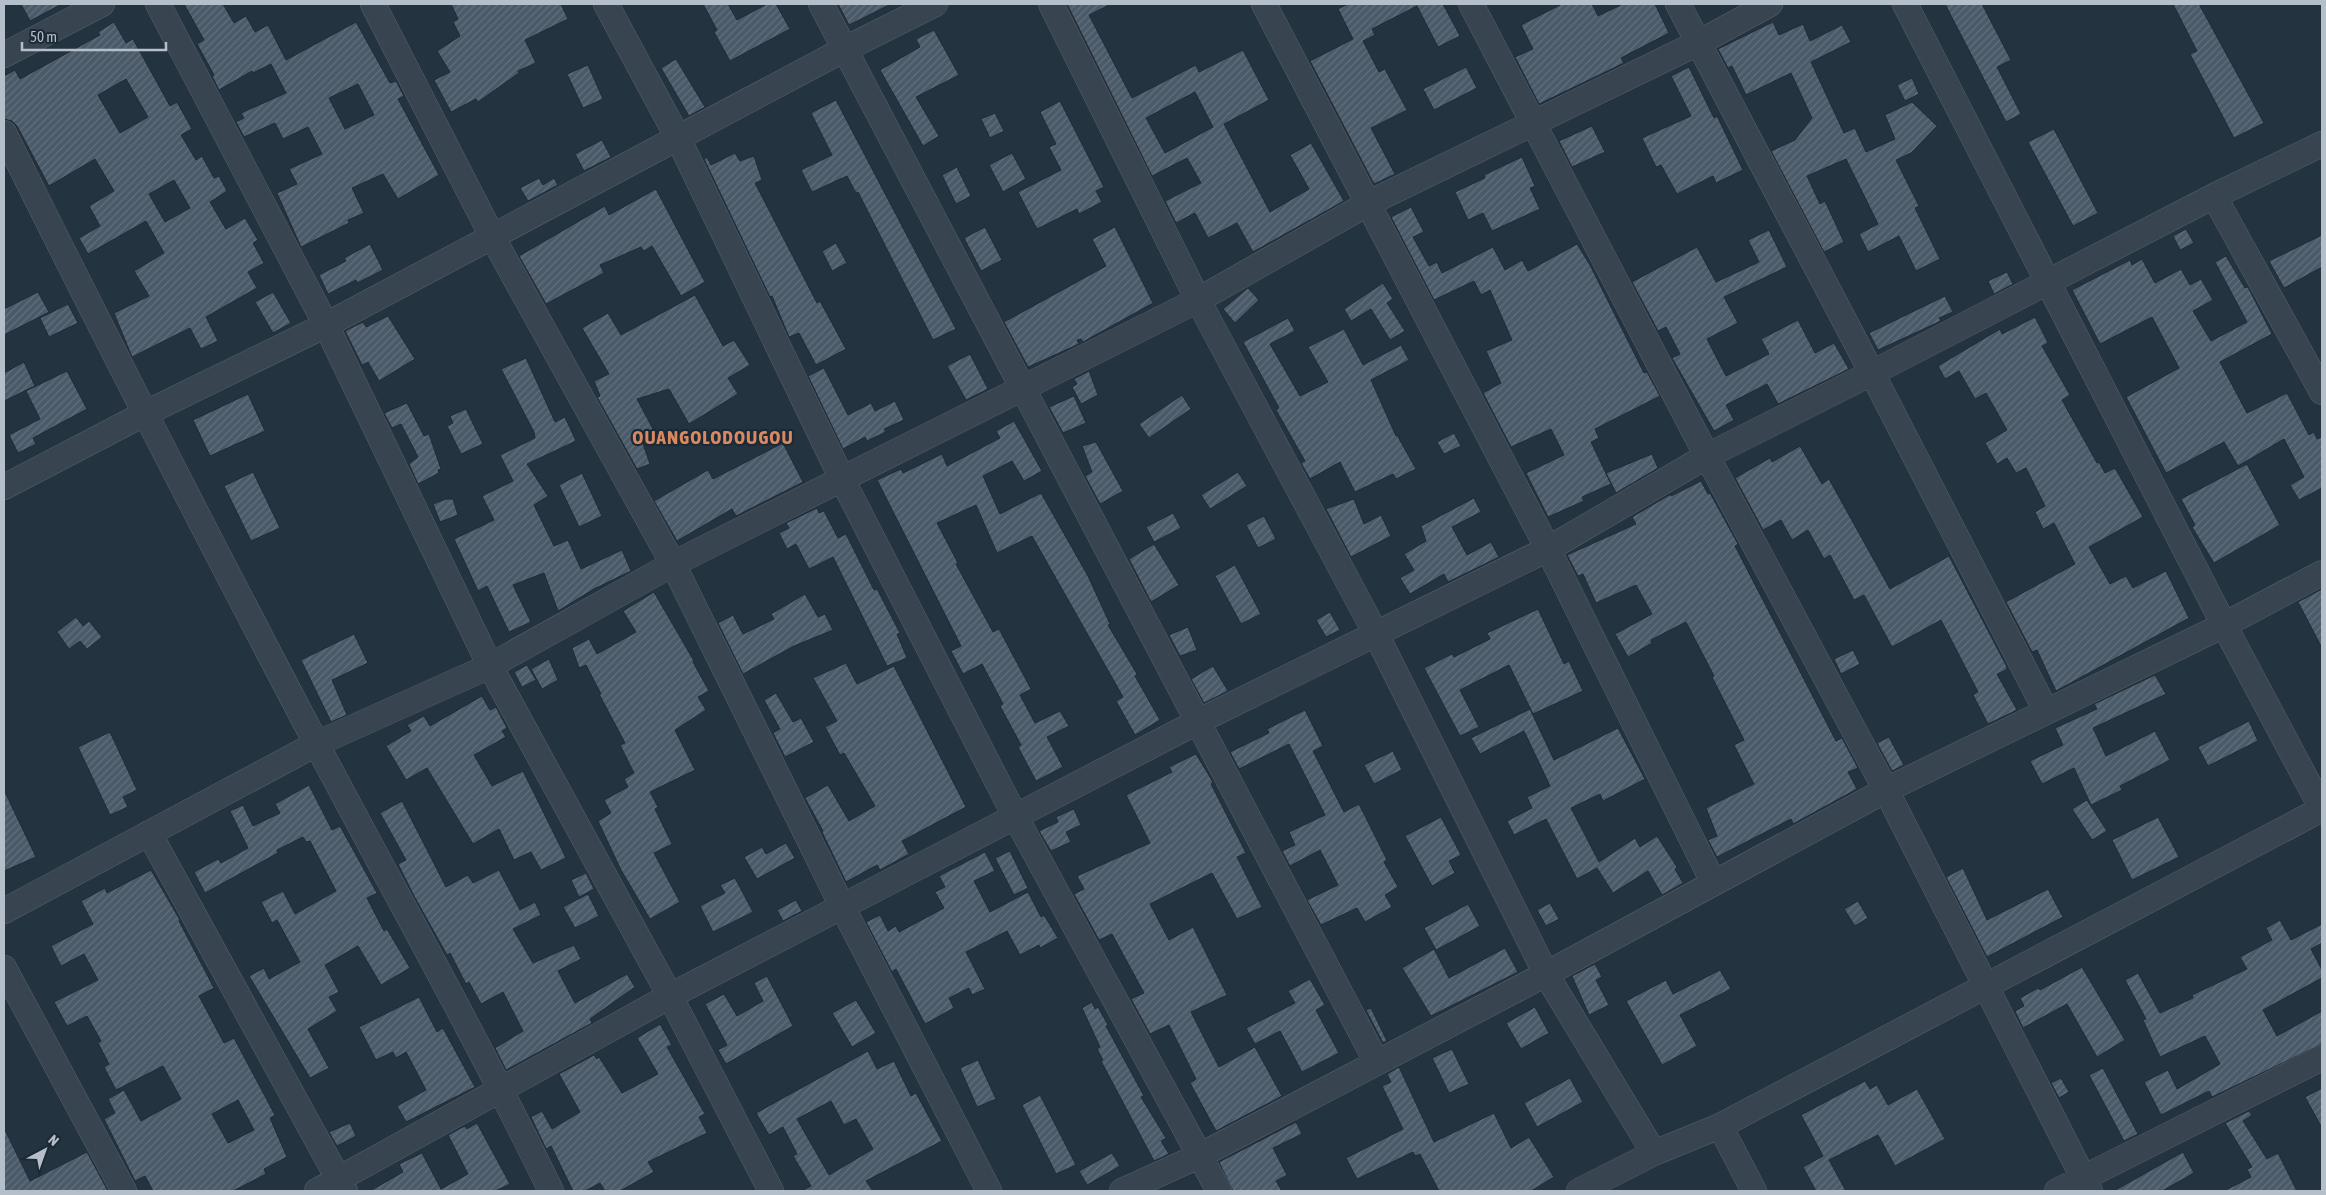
<svg xmlns="http://www.w3.org/2000/svg" width="2326" height="1195" font-family="'Asap Condensed',sans-serif">
<style>
.building{fill:url(#building-hatch);stroke:#1f2b37;fill-rule:evenodd}
.lines{fill:none;stroke-linecap:round;stroke-linejoin:round}
.minor-casing{stroke:#56626d;stroke-width:26}
.minor{stroke:#384450;stroke-width:25}
.labels{text-anchor:middle;dominant-baseline:central;stroke-width:4.5;stroke-linejoin:round;paint-order:stroke}
.district-label{font-size:19px;font-weight:bold;letter-spacing:1px;fill:#d98961;stroke:#1d2935}
</style>
<defs>
<pattern id="building-hatch" width="6" height="6" patternUnits="userSpaceOnUse" patternTransform="scale(1.25)"><rect width="6" height="6" fill="#4a5a69"/><path d="M-1 1l2-2M0 6l6-6M5 7l2-2" fill="none" stroke="#62707d"/></pattern>
</defs>
<rect width="100%" height="100%" fill="#243340"/>
<path class="building" d="M21,4H62L30,21Z
M184,4H223L234,23L246,16L255,32L268,25L286,60L356,22L390,83L396,81L404,96L398,99L439,175L398,199L383,174L352,188L364,213L348,220L349,223L301,247L277,193L297,184L289,169L322,154L308,127L283,139L275,123L244,137L236,122L244,118L241,113L286,93L271,64L253,73L252,71L219,90L212,76L214,75L197,44L204,40ZM358,84L374,115L345,129L329,98Z
M451,4H561L568,19L525,40L536,63L518,71L519,73L478,102L476,99L451,112L434,80L450,72L437,51L460,36L453,22L458,19Z
M703,4H728L737,20L767,4H776L790,29L730,61L714,32L717,30Z
M838,4H891L849,25Z
M1067,4H1111L1089,15L1132,98L1196,65L1199,72L1243,50L1269,100L1224,124L1270,212L1309,189L1290,155L1311,143L1344,201L1253,252L1237,223L1208,238L1195,213L1176,223L1165,201L1201,183L1187,158L1152,176ZM1195,92L1213,127L1165,153L1146,118Z
M1348,4H1443L1460,36L1438,47L1417,6L1372,29L1375,35L1363,41L1379,72L1385,69L1407,110L1371,128L1395,174L1374,184L1310,61L1353,39L1338,9Z
M1562,4H1592L1598,16L1623,4H1655L1669,33L1621,58L1624,63L1539,104L1515,57L1533,49L1521,25Z
M1945,4H1982L2011,60L1997,67L2021,114L2006,122Z
M2173,4H2199L2264,123L2234,138L2190,54L2197,51Z
M114,22L126,43L133,39L170,106L177,102L192,129L181,135L196,160L202,156L214,178L219,176L227,191L210,202L226,229L245,218L258,240L253,243L264,263L248,272L257,288L206,317L218,341L201,349L190,328L132,357L114,313L149,296L134,271L164,253L146,221L88,254L79,238L100,226L89,206L114,191L95,159L49,186L17,126L12,121L4,119V76L15,70L20,79L100,35L98,32ZM126,79L148,117L120,133L98,95ZM174,180L190,208L165,222L149,194Z
M1773,22L1779,35L1803,24L1810,41L1842,25L1851,42L1811,62L1844,133L1855,128L1866,152L1895,139L1885,115L1912,102L1937,126L1911,153L1896,160L1919,206L1915,208L1940,259L1916,271L1899,236L1868,252L1859,234L1878,224L1846,159L1807,176L1820,204L1825,201L1844,242L1824,252L1771,151L1795,140L1812,118L1791,73L1746,95L1732,66L1728,68L1718,49Z
M934,30L959,75L916,97L939,136L923,146L880,70L920,47L916,39Z
M676,59L705,107L689,116L661,68Z
M588,65L603,99L583,108L567,74Z
M1466,67L1477,88L1434,110L1423,89Z
M1689,67L1714,118L1717,116L1743,170L1716,183L1713,176L1677,194L1661,165L1656,167L1642,138L1691,116L1671,76Z
M1912,78L1919,94L1905,101L1897,85Z
M836,100L956,329L933,340L858,192L856,193L847,176L812,192L801,170L832,155L811,113Z
M1060,101L1104,187L1096,191L1102,202L1079,214L1077,209L1037,229L1018,192L1061,170L1049,147L1056,144L1040,112Z
M995,113L1004,131L990,138L981,119Z
M1592,126L1605,152L1572,167L1559,141Z
M2054,129L2098,213L2073,226L2028,142Z
M602,140L611,157L584,171L575,154Z
M735,153L740,161L754,156L762,180L755,183L817,303L820,301L846,349L816,365L799,333L789,337L772,296L770,297L704,159L707,157L711,165Z
M1012,153L1026,179L1003,192L989,165Z
M1522,157L1535,186L1530,188L1540,209L1492,231L1483,213L1468,220L1455,192L1485,178L1484,175Z
M957,167L971,196L956,204L942,175Z
M539,178L543,185L554,178L558,185L528,201L520,188Z
M656,189L705,282L681,296L652,246L644,251L641,247L600,265L604,273L546,304L519,256L605,206L609,215Z
M1411,207L1424,232L1413,237L1429,266L1437,262L1442,273L1493,247L1505,270L1522,260L1528,271L1577,244L1590,265L1644,373L1647,372L1660,396L1595,429L1599,438L1591,442L1611,484L1582,497L1584,501L1548,517L1526,473L1564,455L1551,429L1511,447L1483,393L1501,383L1486,351L1512,340L1490,290L1481,295L1474,281L1434,300L1391,217Z
M985,227L1002,260L981,271L964,238Z
M1115,227L1153,303L1083,342L1081,339L1077,340L1079,344L1028,367L1004,322L1106,266L1092,239Z
M2186,229L2194,243L2180,250L2173,236Z
M1769,230L1787,267L1724,297L1738,323L1707,339L1726,376L1769,354L1761,339L1798,320L1815,353L1834,343L1849,369L1778,404L1767,384L1726,405L1734,420L1714,431L1672,358L1680,354L1666,327L1658,331L1632,282L1697,247L1716,282L1759,262L1748,240Z
M2322,235V267L2284,288L2269,261Z
M836,243L847,263L832,271L822,251Z
M370,244L383,270L357,283L356,280L328,294L319,275L346,261L344,258Z
M2226,256L2245,288L2248,287L2272,334L2220,362L2247,413L2287,393L2309,435L2314,432L2317,439L2322,437V488L2299,500L2290,485L2304,477L2284,439L2238,466L2224,442L2166,473L2126,397L2179,368L2152,317L2100,344L2072,290L2130,260L2132,265L2142,259L2155,283L2181,269L2190,285L2201,279L2213,300L2193,311L2211,341L2247,322L2215,262Z
M2007,272L2013,284L1994,294L1988,281Z
M1383,283L1393,299L1387,303L1405,331L1390,340L1371,309L1351,321L1344,309Z
M1248,288L1259,300L1235,323L1223,309Z
M38,292L49,312L4,335V309Z
M273,292L291,323L273,333L255,302Z
M695,295L723,346L734,340L750,365L728,378L738,394L689,424L669,389L637,399L654,431L641,438L650,464L637,469L597,397L600,396L594,381L609,374L582,328L608,313L621,335Z
M1945,296L1953,312L1939,318L1941,321L1878,350L1869,333Z
M68,304L78,323L49,337L40,318Z
M388,316L415,359L379,381L368,362L362,365L345,331L363,322L366,327Z
M2035,317L2048,343L2042,346L2070,395L2062,400L2097,463L2099,462L2105,473L2115,468L2143,517L2089,547L2110,584L2126,576L2133,588L2166,571L2189,618L2056,691L2037,650L2032,652L2006,602L2075,564L2054,523L2043,529L2035,512L2045,506L2026,468L2016,473L2007,458L1997,464L1985,443L2007,430L1986,393L1975,399L1959,371L1945,379L1938,366L2000,329L2002,334Z
M1288,318L1295,331L1270,344L1300,396L1328,382L1308,347L1344,329L1363,365L1401,345L1409,360L1371,380L1396,436L1397,435L1416,469L1396,479L1393,474L1355,492L1340,462L1310,479L1301,463L1305,461L1276,410L1279,408L1243,342Z
M970,354L988,389L966,400L947,366Z
M526,358L555,422L565,417L576,441L527,464L548,496L534,505L554,546L568,540L581,569L622,550L631,571L594,589L558,611L544,573L513,585L531,622L509,632L487,586L478,591L454,539L494,520L482,496L513,481L500,455L535,438L534,432L501,369Z
M24,362L35,386L4,401V373Z
M824,368L848,415L871,403L875,411L895,401L904,420L884,429L886,432L867,441L865,437L843,449L808,376Z
M67,371L87,409L33,438L36,444L18,453L9,435L40,419L26,391Z
M1089,371L1098,395L1081,404L1072,387L1077,384L1074,379Z
M248,394L265,431L210,456L193,420Z
M1182,395L1191,409L1149,438L1139,424Z
M1074,396L1086,423L1063,433L1049,407Z
M407,403L424,436L429,434L441,469L438,470L439,473L418,484L409,464L418,457L401,424L392,428L384,413Z
M466,409L483,444L461,454L447,426L453,423L450,416Z
M1014,421L1042,471L1024,481L1012,461L983,476L1000,514L1041,493L1088,576L1110,624L1108,625L1137,674L1135,676L1160,720L1135,735L1116,701L1123,697L1032,536L997,553L976,505L937,523L958,563L956,564L993,632L999,629L1031,689L1020,695L1035,723L1060,711L1069,726L1047,737L1063,767L1036,781L1018,747L1021,745L1000,706L1003,704L982,664L963,674L951,651L961,646L877,480L901,469L903,473L942,454L947,466L1000,438L996,431Z
M1454,433L1461,446L1444,454L1437,442Z
M1096,442L1123,491L1100,504L1085,476L1092,472L1082,446Z
M783,443L803,482L736,516L732,509L677,541L654,501L708,470L713,479Z
M1800,446L1822,484L1829,479L1890,589L1949,556L2007,667L2006,670L1997,674L2017,710L1988,724L1973,695L1978,692L1941,620L1892,647L1864,595L1854,600L1830,555L1824,559L1808,530L1792,540L1781,520L1763,530L1735,478L1770,458L1772,462Z
M1652,454L1658,468L1616,493L1606,473Z
M2247,464L2280,525L2214,563L2192,527L2195,525L2181,499Z
M253,472L280,528L251,541L224,486Z
M1238,472L1247,486L1210,509L1201,495Z
M582,473L602,516L579,527L559,485Z
M1701,481L1708,494L1710,493L1738,544L1735,546L1836,741L1842,738L1858,768L1848,772L1857,789L1793,824L1791,819L1717,857L1708,840L1717,836L1706,808L1754,784L1734,745L1744,740L1712,677L1714,676L1686,622L1651,640L1652,643L1628,657L1615,634L1652,614L1636,585L1596,603L1583,574L1578,576L1567,555L1636,524L1632,517L1671,494V496Z
M1474,498L1481,512L1452,527L1467,555L1491,542L1499,557L1448,582L1444,574L1410,594L1400,578L1414,570L1404,554L1426,541L1421,526Z
M446,499H453L458,515L440,522L433,504Z
M1354,499L1364,524L1381,515L1391,536L1351,557L1326,509Z
M817,508L819,513L824,511L838,538L846,534L874,590L877,589L900,633L897,634L907,658L887,666L833,557L809,569L796,544L787,549L779,533L789,528L786,523Z
M1173,513L1181,528L1154,542L1146,527Z
M1264,516L1276,539L1258,548L1246,525Z
M1154,544L1179,585L1151,602L1129,559Z
M1235,565L1261,614L1241,624L1215,576Z
M2322,589V648L2298,602Z
M654,592L694,661L693,662L709,691L698,697L706,710L675,730L695,770L650,792L658,807L655,809L672,844L654,853L680,902L650,919L621,870L598,821L611,813L604,800L628,787L624,779L634,773L620,745L625,743L599,694H601L586,665L579,668L572,648L589,639L597,654L636,632L623,611Z
M805,594L818,617L825,614L833,630L794,646L743,674L718,623L733,615L743,634L774,619L771,614Z
M1538,609L1564,664L1569,661L1583,691L1533,714L1509,665L1460,690L1479,727L1460,736L1424,668L1452,654L1454,657L1490,639L1487,633Z
M1330,612L1340,630L1326,637L1316,620Z
M76,617L83,626L89,621L102,637L87,649L80,641L69,649L57,632Z
M1188,627L1197,650L1180,656L1169,635Z
M354,634L368,663L332,680L347,715L331,722L301,660Z
M1853,650L1860,664L1841,674L1834,659Z
M549,659L558,680L542,689L531,669Z
M846,663L857,684L894,666L966,807L902,841L909,854L880,870L877,865L846,882L822,832L823,831L805,798L828,785L849,821L875,806L844,753L840,755L825,727L837,721L813,678Z
M527,665L536,680L522,687L514,672Z
M1213,666L1228,691L1204,703L1191,679Z
M2155,675L2166,694L2093,728L2106,756L2155,731L2170,760L2120,786L2122,790L2091,805L2074,768L2042,784L2030,761L2063,745L2055,728L2097,709L2094,704Z
M776,693L793,722L801,718L814,742L785,757L773,733L780,729L764,700Z
M482,696L490,710L496,707L507,728L502,731L506,737L474,755L492,786L523,771L566,858L541,870L531,852L514,860L499,829L473,844L427,768L406,780L386,746L411,731L407,725L424,716L430,726Z
M1530,709L1554,760L1618,728L1645,779L1603,801L1600,794L1571,808L1599,862L1635,838L1640,847L1657,836L1677,867L1675,869L1683,883L1662,895L1648,871L1613,893L1597,868L1577,879L1546,819L1514,835L1507,821L1532,808L1527,797L1550,786L1524,731L1480,754L1471,738Z
M1305,710L1323,746L1313,751L1344,812L1359,804L1387,860L1384,862L1398,887L1385,895L1392,907L1365,922L1357,908L1321,925L1307,900L1338,885L1320,850L1290,866L1282,851L1295,845L1289,832L1325,815L1289,744L1239,769L1230,752L1269,733L1267,729Z
M2249,721L2258,741L2208,766L2198,747Z
M110,732L137,790L123,797L128,807L110,815L78,747Z
M1889,737L1904,765L1892,771L1877,743Z
M1393,751L1402,770L1374,784L1364,765Z
M1196,754L1213,782L1211,784L1246,853L1237,857L1262,907L1237,919L1212,873L1150,904L1169,940L1193,927L1227,995L1191,1012L1219,1067L1255,1047L1282,1096L1216,1131L1190,1083L1196,1079L1169,1025L1150,1034L1131,999L1144,993L1112,934L1099,940L1074,894L1084,889L1077,876L1150,843L1126,795L1172,772L1169,767Z
M309,785L332,830L340,826L377,893L367,898L384,931L387,929L410,968L381,985L358,946L325,965L339,992L329,997L337,1011L308,1029L329,1068L310,1078L249,976L264,968L269,979L300,962L277,920L272,923L261,902L283,891L295,914L336,891L310,841L306,842L303,837L277,850L278,853L205,893L194,872L218,859L221,863L248,848L230,811L243,805L253,826L280,813L275,804Z
M4,790L36,857L4,871Z
M2087,800L2107,831L2092,840L2072,809Z
M402,801L446,887L468,875L473,883L499,870L520,910L535,902L541,915L513,929L533,963L574,945L581,959L558,971L575,1003L627,974L635,987L590,1019L592,1023L506,1070L495,1048L523,1031L503,992L481,1004L469,982L466,984L450,953L447,955L414,896L398,864L406,860L380,813Z
M1074,809L1081,825L1066,832L1071,842L1051,851L1039,831L1058,822L1056,817Z
M1441,817L1461,855L1449,861L1455,873L1432,886L1405,836Z
M2158,817L2179,857L2132,880L2112,840Z
M786,843L795,858L757,879L744,857L762,847L766,854Z
M1010,851L1028,888L1014,895L995,858Z
M985,852L995,871L974,881L990,912L1028,892L1041,917L1044,915L1058,938L1040,948L1039,945L1020,955L1007,931L966,952L985,989L972,995L969,988L949,998L954,1008L925,1024L896,969L892,972L866,922L880,915L888,931L896,926L899,932L944,908L935,892L945,887L939,876Z
M1963,868L1987,920L2048,889L2063,917L1987,957L1946,877Z
M151,870L180,920L179,921L214,988L199,996L224,1043L234,1038L275,1115L270,1118L287,1157L264,1169L266,1174L233,1191H153L145,1176L135,1181L104,1119L115,1113L108,1099L124,1090L141,1121L181,1099L163,1066L116,1090L104,1067L109,1064L98,1043L101,1041L87,1016L67,1026L54,1002L98,980L84,954L61,966L51,946L93,924L81,901L105,888L107,893ZM238,1100L254,1130L228,1143L212,1114Z
M586,873L594,889L579,897L571,880Z
M735,878L753,912L713,932L700,906L725,893L720,885Z
M588,894L599,916L575,928L563,907Z
M796,900L802,911L783,921L777,910Z
M1858,901L1868,918L1855,926L1844,909Z
M1550,903L1559,919L1546,926L1537,910Z
M1468,904L1480,926L1436,950L1424,928Z
M2280,920L2291,940L2322,924V943L2311,949L2322,970V978L2263,1010L2277,1036L2322,1011V1044L2212,1097L2209,1091L2161,1115L2144,1082L2168,1070L2177,1089L2220,1064L2205,1036L2160,1057L2143,1020L2146,1019L2125,980L2138,973L2160,1013L2193,998L2192,995L2247,969L2240,957L2272,940L2266,928Z
M1505,948L1518,972L1431,1016L1402,968L1434,949L1449,978Z
M1595,964L1602,977L1596,980L1609,1005L1589,1015L1572,976Z
M2082,967L2125,1040L2097,1057L2067,1004L2023,1028L2015,1011L2024,1006L2020,998L2038,988L2040,990Z
M1720,970L1731,989L1680,1015L1697,1046L1662,1065L1626,1001L1666,980L1673,994Z
M767,976L793,1026L726,1064L718,1050L727,1045L705,1004L724,994L737,1016L763,1001L754,983Z
M1310,979L1325,1005L1316,1010L1339,1053L1302,1072L1280,1031L1255,1044L1246,1028L1295,1003L1288,991Z
M419,997L437,1032L443,1028L475,1087L406,1122L397,1106L426,1090L406,1052L396,1058L393,1052L376,1060L359,1027Z
M856,1000L876,1033L852,1047L832,1013Z
M1092,1002L1095,1009L1098,1007L1108,1025L1106,1026L1144,1096L1141,1097L1166,1138L1161,1141L1169,1154L1154,1161L1101,1061L1103,1060L1097,1049L1100,1047L1082,1008Z
M1535,1007L1549,1033L1521,1049L1506,1023Z
M1371,1008L1387,1041L1383,1043L1366,1010Z
M660,1024L672,1045L667,1047L705,1114L699,1117L707,1133L648,1162L654,1172L620,1191H605L600,1183L585,1191H573L551,1146L546,1149L531,1117L542,1111L552,1129L580,1112L559,1074L594,1055L597,1059L599,1057L622,1093L658,1074L637,1038Z
M1452,1049L1469,1084L1449,1093L1432,1058Z
M868,1051L877,1069L894,1061L911,1096L916,1093L942,1141L866,1181L873,1191H802L811,1186L793,1156L797,1154L783,1127L769,1135L756,1113ZM831,1101L844,1125L856,1119L873,1149L829,1175L797,1119Z
M978,1060L996,1099L977,1107L960,1068Z
M1399,1067L1434,1142L1494,1113L1511,1148L1529,1137L1554,1177L1531,1191H1439L1420,1154L1415,1156L1413,1152L1357,1179L1346,1158L1403,1129L1382,1086L1391,1082L1387,1074Z
M2103,1068L2138,1134L2124,1141L2089,1075Z
M1570,1078L1583,1102L1537,1127L1524,1103Z
M2061,1078L2069,1092L2059,1098L2051,1083Z
M1865,1081L1870,1089L1877,1085L1888,1105L1917,1089L1945,1139L1895,1166L1878,1135L1829,1160L1846,1191H1816L1803,1167L1823,1156L1801,1115Z
M2322,1088V1128L2305,1097Z
M1040,1095L1076,1165L1056,1174L1022,1105Z
M2249,1111L2252,1115L2243,1121L2267,1159L2278,1153L2297,1191H2224L2251,1177L2247,1169L2252,1167L2225,1123Z
M1296,1122L1302,1134L1273,1148L1287,1175L1276,1181L1282,1191H1233L1219,1162Z
M350,1123L356,1136L337,1146L329,1132Z
M477,1123L510,1184L495,1191H370L403,1172L399,1164L422,1153L441,1189L468,1174L448,1135L465,1126L467,1129Z
M4,1128L30,1181L87,1152L108,1191H4Z
M2183,1152L2194,1173L2162,1191H2114Z
M1112,1153L1120,1166L1087,1185L1079,1171Z"/>
<g class="lines">
<defs>
<path id="minor" d="M158,4L326,325L490,666L670,996L771,1191
M373,4L493,238L673,564L842,906L989,1191
M606,4L678,138L842,479L1015,816L1219,1191
M821,4L1376,1061
M1051,4L1198,300L1376,634L1546,974L1654,1153
M1264,4L1548,549L1713,882
M1471,4L1707,456L1886,790L2090,1191
M1678,4L1872,373L2046,711
M1905,4L2224,625L2322,809
M4,55L102,4
M4,133C105,337 209,539 315,741C394,891 477,1038 551,1191
M2214,196L2322,392
M4,487L144,414L326,325L845,49L935,4
M149,833L345,1191
M4,911L316,744L490,666L673,564L1198,300L1369,203L1698,43L1770,4
M4,968L124,1191
M1720,1126L1754,1191
M317,1191L670,996L1199,721L1548,549L1707,456L1872,373L2214,196L2322,144
M1122,1191L1201,1155L1546,974L1886,790L2224,625L2322,573
M1579,1191L1654,1153L1720,1126L2322,809
M2057,1191L2322,1058"/>
</defs>
<use href="#minor" class="minor-casing"/>
<use href="#minor" class="minor"/>
</g>
<g class="labels">
<g class="district-label">
<text x="713" y="437">OUANGOLODOUGOU</text>
</g>
</g>
<rect width="2326" height="1195" fill="none" stroke="#b5bfca" stroke-width="10"/>
<g transform="translate(45 1150) rotate(41)" stroke="#1d2935" stroke-width="4" paint-order="stroke">
<path d="M0-4L9 19L0 12L-9 19Z" fill="#b5bfca"/>
<text y="-8" font-size="14" font-weight="bold" text-anchor="middle" fill="#b5bfca">N</text>
</g>
<path d="M22 42v8h144v-8" fill="none" stroke="#b5bfca" stroke-width="2.5"/>
<text x="30" y="42" font-size="15" fill="#b5bfca" stroke="#1d2935" stroke-width="4" paint-order="stroke">50 m</text>
</svg>
